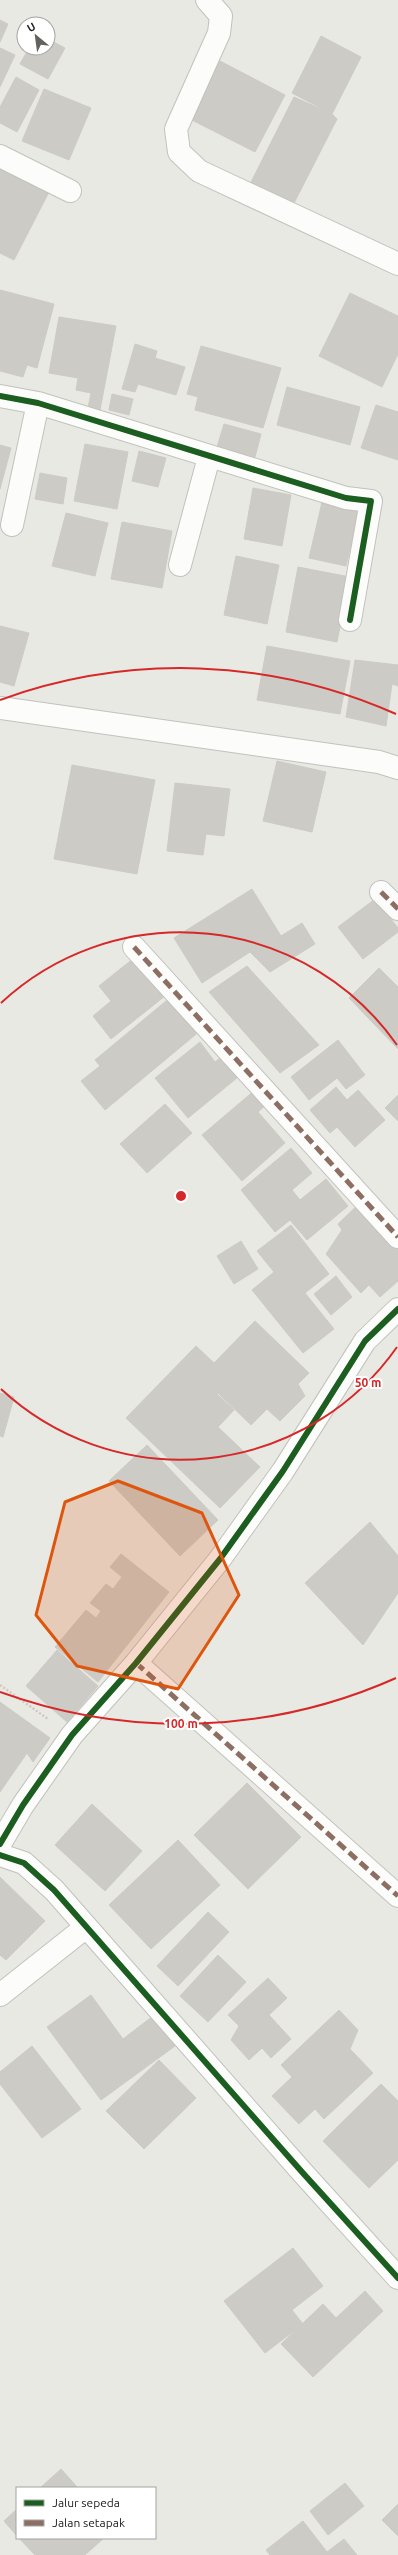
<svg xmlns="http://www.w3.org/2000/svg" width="398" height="2555" font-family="Ubuntu,sans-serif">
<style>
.building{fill:#cccbc6;stroke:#cccbc4}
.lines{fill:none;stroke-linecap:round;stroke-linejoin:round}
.street-casing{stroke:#c1c1bf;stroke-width:24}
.path{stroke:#d2c7c0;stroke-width:2.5;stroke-dasharray:2 2;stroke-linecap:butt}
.street{stroke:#fcfcfb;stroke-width:22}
.quiet{stroke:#8d6e63;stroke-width:5;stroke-dasharray:10 5;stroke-linecap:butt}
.cycleway-casing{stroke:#fff;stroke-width:8}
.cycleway{stroke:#1b5e20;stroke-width:6}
.marked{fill:#de560d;fill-opacity:0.2;stroke:#de560d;stroke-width:3;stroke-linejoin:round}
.ring{fill:none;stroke:#d62828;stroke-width:2}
.centre{fill:#d62828;stroke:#fff;stroke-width:2}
.ring-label{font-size:12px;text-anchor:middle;font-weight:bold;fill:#d62828;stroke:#fff;stroke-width:4;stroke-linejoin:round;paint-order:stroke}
</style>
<rect width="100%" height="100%" fill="#e9e9e3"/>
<path class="building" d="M0,20L8,24L0,42Z
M321,36L361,57L332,114L292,93Z
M48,39L65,48L48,79L20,64L29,48H48Z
M0,48L15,55L0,87Z
M220,61L285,95L255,152L190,119Z
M16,77L39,90L17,132L0,123V107Z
M44,89L91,108L69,160L22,141Z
M294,97L332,114L337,119L293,205L250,184Z
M0,164L50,190L14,260L0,253Z
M0,290L54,304L37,368L27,365L23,377L0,371Z
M350,293L398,316V354L382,387L319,356Z
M59,317L116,326L100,410L88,408L91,393L76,390L78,378L49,373Z
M135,344L157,351L155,358L185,367L176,395L138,384L135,392L122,389Z
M201,346L281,368L263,428L195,410L198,397L187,394Z
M287,387L360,407L350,445L277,425Z
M112,394L133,399L129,415L109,410Z
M376,405L398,412V460L361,448Z
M224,424L261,434L255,457L217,447Z
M85,444L128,452L117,509L74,501Z
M0,445L11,448L0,489Z
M139,451L166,458L158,487L132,481Z
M40,473L67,478L63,504L35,499Z
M253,488L291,495L282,546L244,539Z
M323,498L360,507L346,566L309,558Z
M66,513L108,523L95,576L52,566Z
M122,522L172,531L162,588L111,579Z
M236,556L279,565L267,624L224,615Z
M298,567L350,577L337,642L286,632Z
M0,626L29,633L14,686L0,682Z
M267,646L350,661L340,714L257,700Z
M355,660L398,665V686L392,684L386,726L346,717Z
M277,761L326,772L312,832L263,821Z
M72,765L155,780L137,874L54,859Z
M175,783L230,789L224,836L206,834L203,855L167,851Z
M252,889L281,936L302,923L315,944L270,972L250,952L202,983L174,938Z
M375,899L398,928V932L363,959L338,927Z
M139,954L170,992L111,1039L93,1016L111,1001L99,986Z
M247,966L319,1045L280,1073L209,992Z
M379,968L398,987V1049L349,998Z
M172,996L201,1030L105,1110L81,1081L100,1066L95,1060Z
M338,1040L365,1075L346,1089L337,1078L309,1100L291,1077Z
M200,1042L215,1062L226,1053L243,1073L188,1118L155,1078Z
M336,1087L347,1100L358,1090L385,1120L355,1147L337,1127L330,1133L310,1110Z
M255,1090L267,1104L258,1112L285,1143L242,1181L202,1135Z
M398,1095V1121L385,1108Z
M165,1104L192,1133L147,1173L120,1144Z
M291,1148L312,1173L292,1190L300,1200L326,1179L348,1206L307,1240L290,1220L275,1232L241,1190Z
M363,1200L398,1238V1281L380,1297L369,1285L361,1293L326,1254L342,1230L338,1224Z
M291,1225L329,1274L305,1293L334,1329L303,1353L252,1290L274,1272L257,1251Z
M241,1241L258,1269L234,1284L217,1256Z
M336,1276L352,1297L331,1315L314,1294Z
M255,1321L309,1373L298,1384L305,1396L280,1421L267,1409L251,1425L218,1393L217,1394L234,1410L218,1427L260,1467L220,1508L126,1418L196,1346L214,1363Z
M0,1393L14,1397L3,1437L0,1436Z
M147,1445L218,1520L180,1556L109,1481Z
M370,1522L398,1556V1593L363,1645L305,1583Z
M121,1554L169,1592L98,1682L55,1647L86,1610L96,1618L101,1611L90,1603L106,1584L113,1589L122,1577L110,1567Z
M57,1650L98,1686L67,1722L26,1686Z
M0,1702L50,1738L33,1762L27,1753L0,1792Z
M247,1783L301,1837L248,1889L194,1835Z
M92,1804L142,1851L105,1891L55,1845Z
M178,1840L220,1885L151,1949L109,1905Z
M0,1877L45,1921L6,1960L0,1955Z
M208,1912L229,1932L178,1986L157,1966Z
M218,1955L246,1982L208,2022L180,1996Z
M268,1978L287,1998L269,2015L291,2039L271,2058L262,2048L249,2060L231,2040L239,2026L228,2015Z
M91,1995L123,2039L153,2016L175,2046L101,2100L47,2027Z
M339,2010L358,2030L350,2049L373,2073L324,2119L315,2109L299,2124L272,2096L292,2077L281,2065Z
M32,2046L81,2109L42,2138L0,2084V2072Z
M159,2060L196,2098L144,2149L106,2111Z
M381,2084L398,2101V2160L369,2188L323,2141Z
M293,2248L323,2286L292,2310L303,2324L265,2353L224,2301Z
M365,2291L383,2311L313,2377L281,2344L323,2304L336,2318Z
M61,2469L78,2488H40Z
M345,2483L364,2506L328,2535L310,2511Z
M398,2504V2536L382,2520Z
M17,2509V2536L4,2521Z
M303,2521L327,2552L344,2539L357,2555H270L266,2550Z
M19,2538H104L85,2555H35Z"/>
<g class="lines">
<defs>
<path id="street" d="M207,0L221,16L219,33L176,129L179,152L199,171L398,264
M0,156L70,191
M0,396L38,403L346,498L371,501L350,620
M12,525L38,403
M180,565L209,457
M0,708L379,762L398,768
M381,892L398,909
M134,947L398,1237
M136,1663L398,1896
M0,1844L23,1805L72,1735L136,1663L220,1559L283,1471L365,1341L398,1309
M0,1855L24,1863L54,1890L302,2172L398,2278
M0,1995L86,1927"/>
</defs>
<use href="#street" class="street-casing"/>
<path class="path" d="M0,1685L48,1719"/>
<use href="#street" class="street"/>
<path class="quiet" d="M381,892L398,909
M134,947L398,1237
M136,1663L398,1896"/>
<defs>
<path id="cycleway" d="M0,396L38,403L346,498L371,501L350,620
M0,1844L23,1805L72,1735L136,1663L220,1559L283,1471L365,1341L398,1309
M0,1855L24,1863L54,1890L302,2172L398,2278"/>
</defs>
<use href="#cycleway" class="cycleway-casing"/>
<use href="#cycleway" class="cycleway"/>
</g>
<path class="marked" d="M118,1481L202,1513L239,1595L178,1689L77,1666L36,1615L65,1502Z"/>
<g class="ring">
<path d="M397 1347A264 264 0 0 1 1 1389M1 1003A264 264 0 0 1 397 1045"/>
<path d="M396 1678A528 528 0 0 1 0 1692M0 700A528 528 0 0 1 396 714"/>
</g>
<circle cx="181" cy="1196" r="6" class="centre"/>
<g class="ring-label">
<text x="368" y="1387">50 m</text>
<text x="181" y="1728">100 m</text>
</g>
<rect x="16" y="2487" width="140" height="52" fill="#ffffff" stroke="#a3a3a3"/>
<rect x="24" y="2500" width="20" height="6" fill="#1b5e20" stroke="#a3a3a3"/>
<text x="52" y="2507" font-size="12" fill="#1a1a1a">Jalur sepeda</text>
<rect x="24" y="2520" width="20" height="6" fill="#8d6e63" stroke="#a3a3a3"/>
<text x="52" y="2527" font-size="12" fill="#1a1a1a">Jalan setapak</text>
<g transform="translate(36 36) rotate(331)"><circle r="19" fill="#ffffff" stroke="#a3a3a3"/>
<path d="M0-3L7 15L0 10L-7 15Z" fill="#626260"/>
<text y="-6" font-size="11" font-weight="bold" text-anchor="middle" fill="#1a1a1a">U</text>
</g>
</svg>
